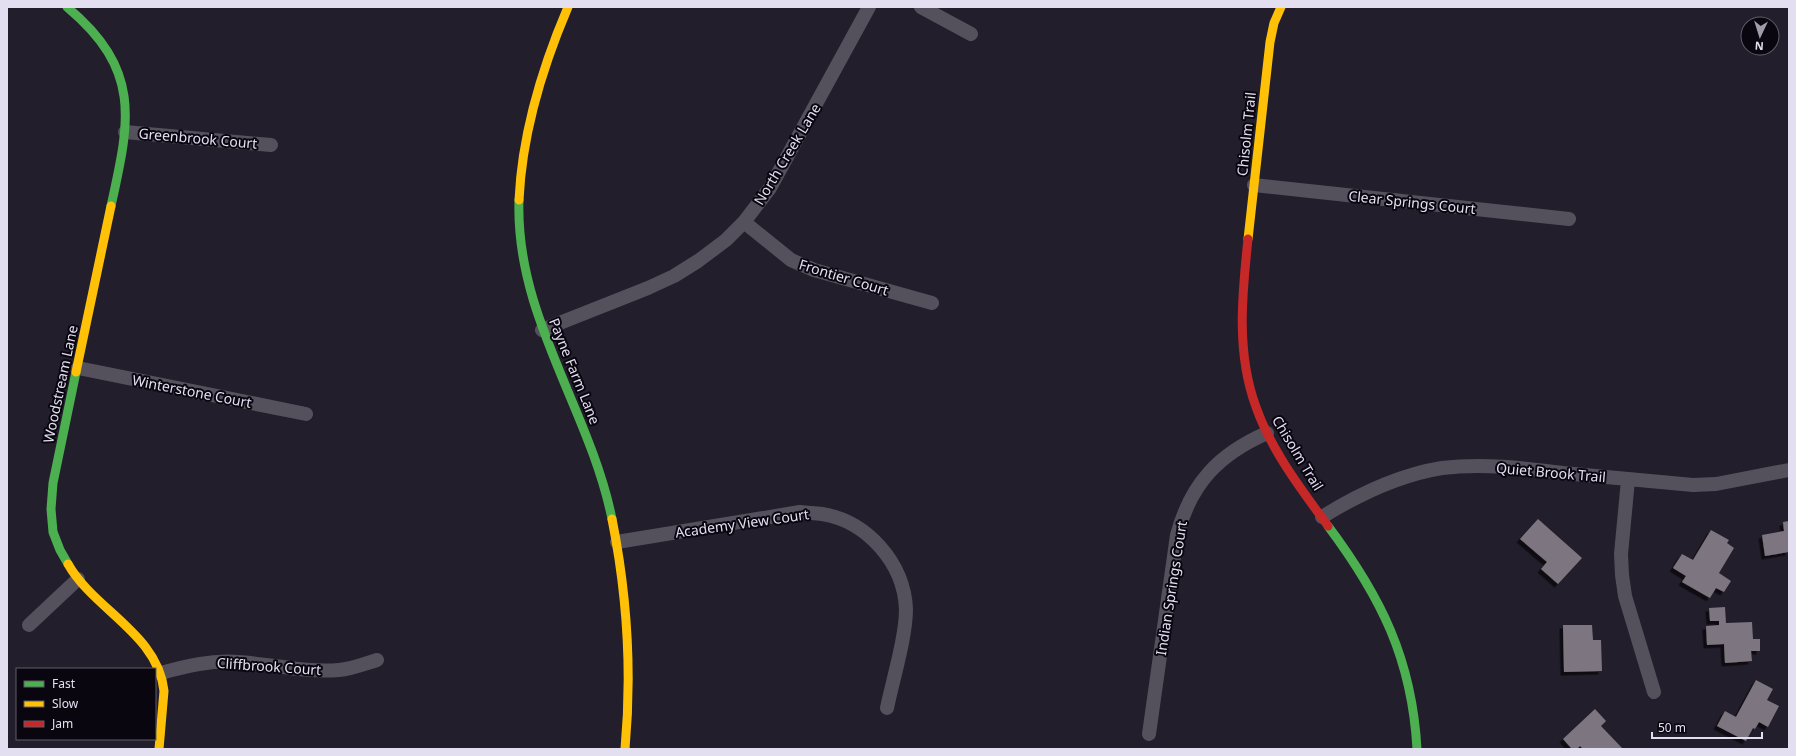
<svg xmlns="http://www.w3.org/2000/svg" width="1796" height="756" font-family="'Noto Sans',sans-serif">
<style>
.building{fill:#7d757f;filter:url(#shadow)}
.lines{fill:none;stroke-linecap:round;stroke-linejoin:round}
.street{stroke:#55515c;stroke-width:14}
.fast{stroke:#4caf50;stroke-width:9}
.slow{stroke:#ffc107;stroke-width:9}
.jam{stroke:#c62828;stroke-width:9}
.labels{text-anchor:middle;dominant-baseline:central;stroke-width:4;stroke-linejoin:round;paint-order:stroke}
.street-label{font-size:14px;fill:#e4dff0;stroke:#090610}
</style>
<defs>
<filter id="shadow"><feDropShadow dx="-3.5" dy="3.5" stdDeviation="0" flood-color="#0009"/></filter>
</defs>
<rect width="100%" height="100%" fill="#221e2b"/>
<path class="building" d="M1538,519L1582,558L1558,584L1541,569L1547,562L1520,539Z
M1789,521V552L1765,556L1762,535L1784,531L1783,522Z
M1711,530L1729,540L1727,543L1734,548L1719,573L1731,581L1724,592L1716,588L1710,598L1682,582L1686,576L1673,568L1682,554L1693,560Z
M1725,607L1726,623L1752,622L1753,639H1760V651H1751L1752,661L1725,663L1724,644L1707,645L1706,626L1719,625V621H1710L1709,608Z
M1563,625H1592L1593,640H1601L1602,671L1564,672Z
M1756,680L1773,689L1767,700L1779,706L1768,727L1759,722L1755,729L1753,728L1746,741L1717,726L1725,711L1736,717Z
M1595,709L1606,721L1601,726L1623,749H1583L1580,746L1577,749H1572L1563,739Z"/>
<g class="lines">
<path class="street" d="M921,7L971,34
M125,132L271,145
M1254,185L1569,219
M744,222L791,260L814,270L932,303
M542,330L648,288L674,276L698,261L726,240L744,222L770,188L869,7
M78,368L306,414
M1628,480L1621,554L1622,575L1625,596L1654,692
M1322,517C1359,494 1398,475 1442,468C1482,463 1523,468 1563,473C1606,477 1650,481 1693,485L1716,484L1789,470
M617,542L800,512C808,513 815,513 822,514C867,521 904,563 906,609C906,637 893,679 887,708
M29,625L78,579
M161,673C186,666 211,660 238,662C271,664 306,673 339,670C352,669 364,664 377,660
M1149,734L1177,535C1191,483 1219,454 1267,433"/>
<path class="fast" d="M67,7C142,70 130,120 111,206
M519,200C515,316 590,410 612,519
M1328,526C1381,597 1412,659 1417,749
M68,564L60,550L53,532L51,509L53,483L76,372"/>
<path class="slow" d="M519,200C522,134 542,68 568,7
M1248,239L1270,42L1274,23L1281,7
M76,372L111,206
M612,519C627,594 632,673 625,749
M68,564C94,610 158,634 164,691L159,749"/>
<path class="jam" d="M1248,239C1242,295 1236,353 1256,407C1271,450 1301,489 1328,526"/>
</g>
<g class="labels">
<g class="street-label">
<text transform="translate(1246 134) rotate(-84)">Chisolm Trail</text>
<text transform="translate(198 138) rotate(5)">Greenbrook Court</text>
<text transform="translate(787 154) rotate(-59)">North Creek Lane</text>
<text transform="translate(1412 202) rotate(6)">Clear Springs Court</text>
<text transform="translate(844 277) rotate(17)">Frontier Court</text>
<text transform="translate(575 371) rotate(68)">Payne Farm Lane</text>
<text transform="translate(60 384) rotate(-78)">Woodstream Lane</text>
<text transform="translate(192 391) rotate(11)">Winterstone Court</text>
<text transform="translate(1298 453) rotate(59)">Chisolm Trail</text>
<text transform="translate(1551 472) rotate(5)">Quiet Brook Trail</text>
<text transform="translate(742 523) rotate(-8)">Academy View Court</text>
<text transform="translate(1171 588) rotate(-81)">Indian Springs Court</text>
<text transform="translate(269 666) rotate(4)">Cliffbrook Court</text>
</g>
</g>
<rect width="1796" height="756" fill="none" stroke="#e4dff0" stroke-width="16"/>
<rect x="16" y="668" width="140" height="72" fill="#090610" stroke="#615d6a"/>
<rect x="24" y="681" width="20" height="6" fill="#4caf50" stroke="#615d6a"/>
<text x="52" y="688" font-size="12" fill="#e4dff0">Fast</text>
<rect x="24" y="701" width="20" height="6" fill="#ffc107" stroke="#615d6a"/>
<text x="52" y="708" font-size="12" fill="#e4dff0">Slow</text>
<rect x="24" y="721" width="20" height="6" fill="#c62828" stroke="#615d6a"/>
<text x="52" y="728" font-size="12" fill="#e4dff0">Jam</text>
<g transform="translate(1760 36) rotate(184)"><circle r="19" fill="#090610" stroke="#615d6a"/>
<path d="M0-3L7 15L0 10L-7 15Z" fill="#a09bab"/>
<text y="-6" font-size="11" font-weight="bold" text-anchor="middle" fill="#e4dff0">N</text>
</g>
<path d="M1652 732v6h110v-6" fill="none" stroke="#e4dff0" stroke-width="2"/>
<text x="1658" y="732" font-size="12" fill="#e4dff0" stroke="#090610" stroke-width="3" paint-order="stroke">50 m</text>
</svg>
